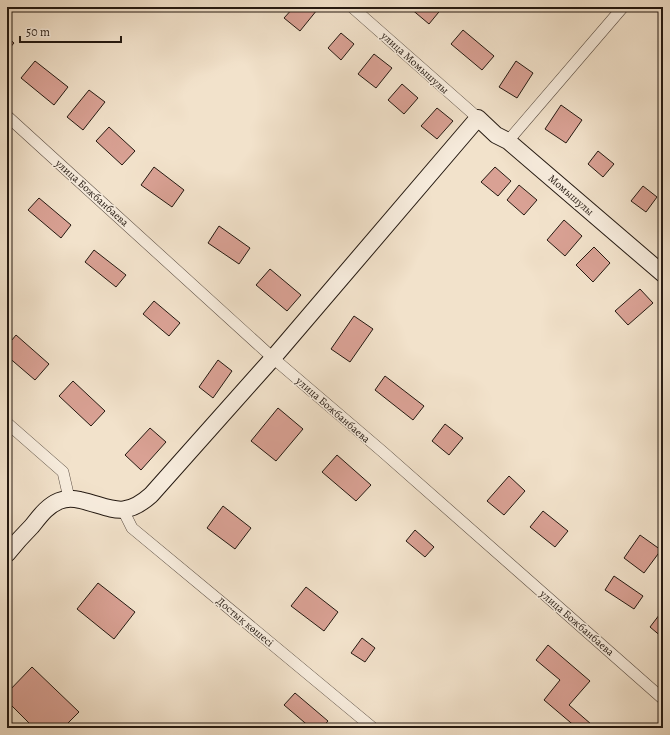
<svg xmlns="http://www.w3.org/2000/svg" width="670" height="735" font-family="Alegreya,serif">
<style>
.building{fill:#d9a194;stroke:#241911}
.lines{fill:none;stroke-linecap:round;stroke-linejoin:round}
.street-casing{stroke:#584b40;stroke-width:12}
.secondary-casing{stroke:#241911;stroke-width:18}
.street{stroke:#f7ecdd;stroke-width:11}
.secondary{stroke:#f7ecdd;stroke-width:16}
.labels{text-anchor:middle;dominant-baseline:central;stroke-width:3;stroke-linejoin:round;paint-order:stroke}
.street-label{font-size:11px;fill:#241911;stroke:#f7ecdd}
</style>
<rect width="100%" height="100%" fill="#f2e2cb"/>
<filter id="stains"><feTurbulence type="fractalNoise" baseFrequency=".005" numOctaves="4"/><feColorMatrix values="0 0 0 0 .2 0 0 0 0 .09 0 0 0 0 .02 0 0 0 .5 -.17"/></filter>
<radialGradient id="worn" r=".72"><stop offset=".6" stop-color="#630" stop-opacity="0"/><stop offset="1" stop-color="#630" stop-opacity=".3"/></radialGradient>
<path class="building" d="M294,7H313L317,10L300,31L284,18Z
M410,7H443L429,24L410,8Z
M463,30L494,56L482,70L451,44Z
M341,33L354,44L341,60L328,48Z
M7,37L14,43L7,51Z
M374,54L392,68L376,88L358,74Z
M35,61L68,87L54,105L21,78Z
M516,61L533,73L517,98L499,87Z
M402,84L418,98L404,114L388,100Z
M89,90L105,102L83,130L67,117Z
M561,105L582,120L566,143L545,129Z
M437,108L453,121L437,139L421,126Z
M109,127L135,151L122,165L96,141Z
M598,151L614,164L603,177L588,164Z
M154,167L184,190L172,207L141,185Z
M495,167L511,181L498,196L481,182Z
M519,185L537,200L524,215L507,200Z
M643,186L657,197L646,212L631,201Z
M39,198L71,225L61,238L28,210Z
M564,220L582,236L565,256L547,240Z
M219,226L250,248L239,264L208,243Z
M594,247L610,263L593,282L576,265Z
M94,250L126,275L116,287L85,262Z
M270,269L301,295L287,311L256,285Z
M640,289L653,303L628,325L615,311Z
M154,301L180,323L169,336L143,314Z
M354,316L373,329L350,362L331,349Z
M16,335L49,364L35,380L7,356V346Z
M218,360L232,371L213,398L199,387Z
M385,376L424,406L413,420L375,390Z
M73,381L105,411L91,426L59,396Z
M278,408L303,429L276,461L251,441Z
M445,424L463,438L449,455L432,441Z
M150,428L166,442L141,470L125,455Z
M337,455L371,485L356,501L322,472Z
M509,476L525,491L504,515L487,501Z
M223,506L251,528L235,549L207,528Z
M543,511L568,531L555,547L530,527Z
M415,530L434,547L425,557L406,541Z
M640,535L661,550L644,573L624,558Z
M614,576L643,596L634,609L605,590Z
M98,583L135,612L114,639L77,609Z
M306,587L338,612L324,631L291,606Z
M663,610V638L650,627Z
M362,638L375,648L365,662L351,653Z
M548,645L590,681L569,705L591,724L588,728H577L544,700L560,680L536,660Z
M32,667L79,712L63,728H34L7,701V693Z
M295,693L328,721L322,728H311L284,705Z"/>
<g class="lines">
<defs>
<path id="street" d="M352,7L478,118
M7,116L273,358L383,452L663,699
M508,141L623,7
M7,423L63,472L69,498
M123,510L132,528L373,728"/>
<path id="secondary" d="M7,554C15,544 23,535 32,526C40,516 47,506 59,501C66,498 72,498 80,500C111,507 123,520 151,495L273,358L478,118L496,135L508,141L663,274"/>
</defs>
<use href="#street" class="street-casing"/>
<use href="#secondary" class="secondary-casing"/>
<use href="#street" class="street"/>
<use href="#secondary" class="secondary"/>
</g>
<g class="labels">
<g class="street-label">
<text transform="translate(415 63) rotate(42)">улица Момышулы</text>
<text transform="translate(92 193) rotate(42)">улица Божбанбаева</text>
<text transform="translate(571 195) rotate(41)">Момышулы</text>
<text transform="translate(333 410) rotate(41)">улица Божбанбаева</text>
<text transform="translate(245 622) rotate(40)">Достық көшесі</text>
<text transform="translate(577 623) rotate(41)">улица Божбанбаева</text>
</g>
</g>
<rect width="670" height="735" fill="none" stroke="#f2e2cb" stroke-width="24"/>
<rect x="8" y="8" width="654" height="719" fill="none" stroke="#241911" stroke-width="2"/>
<rect x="12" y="12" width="646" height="711" fill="none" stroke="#241911"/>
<path d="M20 36v6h101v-6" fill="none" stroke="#241911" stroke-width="2"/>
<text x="26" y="36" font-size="12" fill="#241911" stroke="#f7ecdd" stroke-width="3" paint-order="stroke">50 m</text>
<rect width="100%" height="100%" filter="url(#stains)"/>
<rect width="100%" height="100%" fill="url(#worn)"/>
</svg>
